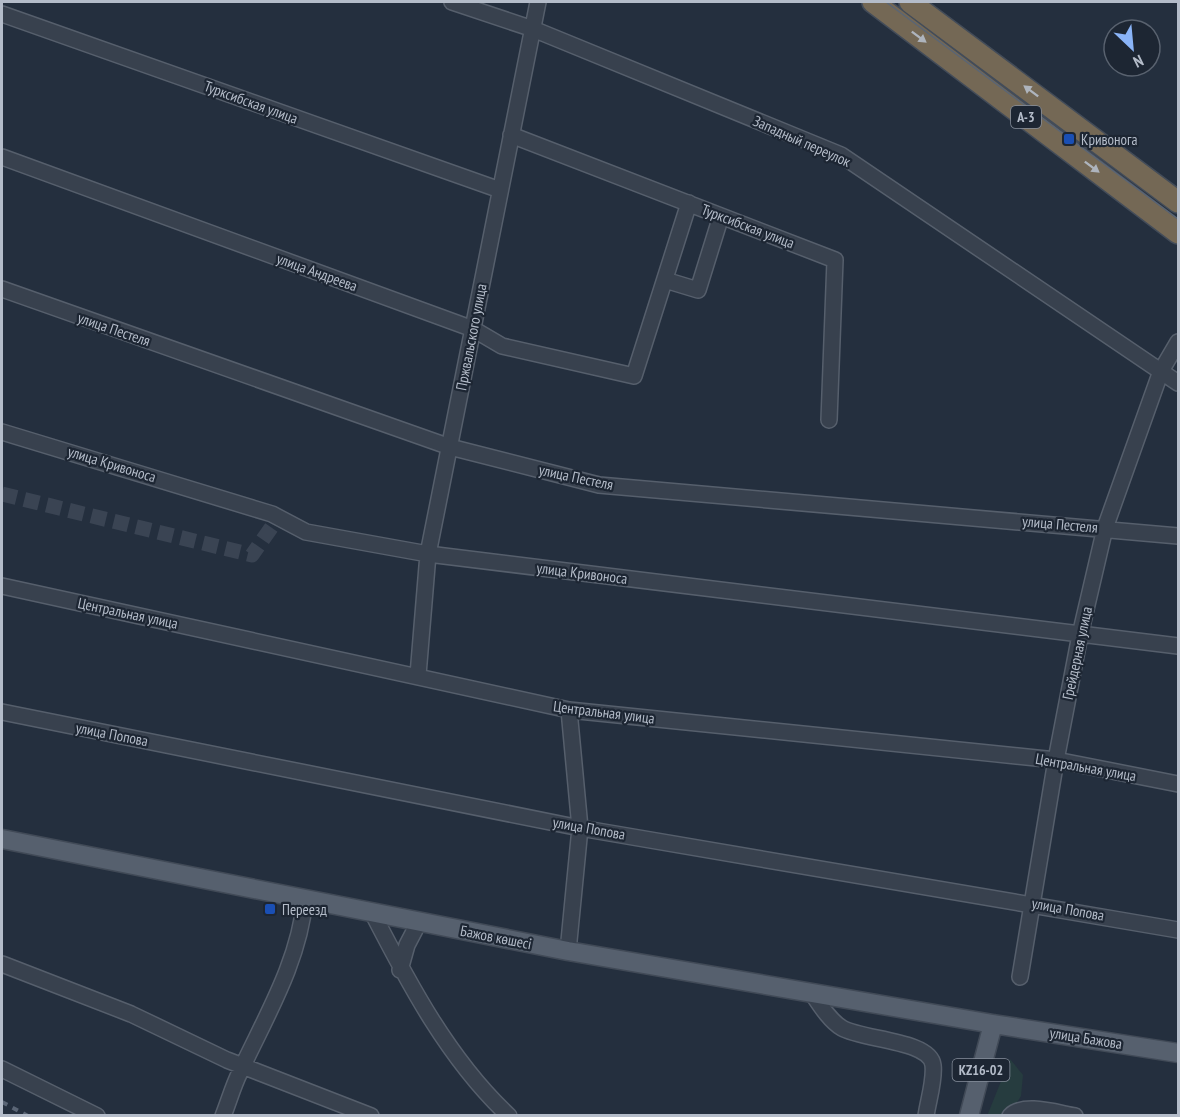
<svg xmlns="http://www.w3.org/2000/svg" width="1180" height="1117" font-family="'PT Sans Narrow',sans-serif">
<style>
.green{fill:#263c3f}
.lines{fill:none;stroke-linecap:round;stroke-linejoin:round}
.minor-tunnel{stroke:#3a4453;stroke-width:15;stroke-dasharray:15 8;stroke-linecap:butt}
.minor-casing{stroke:#565f6c;stroke-width:18}
.major-casing{stroke:#414a57;stroke-width:21}
.highway-casing{stroke:#434c59;stroke-width:24}
.minor{stroke:#38414e;stroke-width:15}
.major{stroke:#56606e;stroke-width:18}
.highway{stroke:#746855;stroke-width:21}
.tram{stroke:#5a6575;stroke-width:1.5}
.rail{stroke:#5a6575;stroke-width:4;stroke-dasharray:6 6;stroke-linecap:butt}
.oneway{fill:#aeb4bd}
.transit-dot{fill:#1a4fb4;stroke:#1d2633;stroke-width:2}
.labels{text-anchor:middle;dominant-baseline:central;stroke-width:4.5;stroke-linejoin:round;paint-order:stroke}
.shield{fill:#1d2633;stroke:#878f9c;stroke-width:1.5}
.shield-label{font-size:14px;font-weight:bold;fill:#b4bcc9}
.street-label{font-size:15px;fill:#b4bcc9;stroke:#1d2633}
.poi-label{font-size:15px;fill:#b4bcc9;stroke:#1d2633;text-anchor:start}
</style>
<rect width="100%" height="100%" fill="#242f3e"/>
<path class="green" d="M1010,1059L1023,1075L1021,1096L1009,1115L987,1116Z"/>
<g class="lines">
<path class="minor-tunnel" d="M2,494L252,555L278,518"/>
<defs>
<path id="minor" d="M452,2L533,29L841,155L1178,383
M2,14L500,190
M511,135L835,260L829,420
M2,157L473,329L502,346L634,376L689,203
M665,280L698,290L721,216
M2,289L450,447L599,485L1178,536
M2,432L272,514L306,532L428,554L1178,646
M2,586L569,710L1056,760L1178,784
M418,675L428,554L538,2
M2,712L580,828L1178,930
M372,912C409,984 449,1060 509,1116
M568,951L580,828L569,710
M2,964L131,1014L227,1060L371,1116
M400,970L407,945L419,922
M1020,977L1056,760L1080,635L1105,528L1161,371L1178,342
M812,993C820,1005 830,1021 842,1028C862,1040 930,1040 933,1065C935,1080 928,1101 926,1116
M2,1069L97,1116
M223,1116C229,1101 233,1086 240,1072C266,1016 299,962 305,899
M1010,1116C1023,1102 1057,1113 1075,1116"/>
<path id="major" d="M2,839L568,951L993,1024L1178,1053
M969,1116L993,1024"/>
<path id="highway" d="M873,2L1178,233
M910,2L1178,202"/>
</defs>
<use href="#minor" class="minor-casing"/>
<use href="#major" class="major-casing"/>
<use href="#highway" class="highway-casing"/>
<use href="#minor" class="minor"/>
<use href="#major" class="major"/>
<use href="#highway" class="highway"/>
<path class="tram" d="M886,2L1178,219"/>
<path class="rail" d="M2,1102L28,1116"/>
</g>
<defs><path id="oneway-solid" d="M-6-.8H1V-3.2L6.5 0L1 3.2V.8H-6Z" transform="scale(1.5)"/></defs>
<g class="oneway">
<use href="#oneway-solid" transform="translate(919 37) rotate(37)"/>
<use href="#oneway-solid" transform="translate(1031 91) rotate(-143)"/>
<use href="#oneway-solid" transform="translate(1092 167) rotate(37)"/>
</g>
<g class="transit-dot">
<rect x="1063" y="133" width="12" height="12" rx="3"/>
<rect x="264" y="903" width="12" height="12" rx="3"/>
</g>
<g class="labels">
<g class="shield">
<rect x="1011" y="106" width="30" height="22" rx="4.5"/>
<rect x="952.5" y="1059" width="57" height="22" rx="4.5"/>
</g>
<g class="shield-label">
<text x="1026" y="117">А-3</text>
<text x="981" y="1070">KZ16-02</text>
</g>
<g class="street-label">
<text transform="translate(251 102) rotate(20)">Турксибская улица</text>
<text transform="translate(802 141) rotate(24)">Западный переулок</text>
<text transform="translate(748 226) rotate(21)">Турксибская улица</text>
<text transform="translate(317 272) rotate(20)">улица Андреева</text>
<text transform="translate(114 329) rotate(19)">улица Пестеля</text>
<text transform="translate(471 337) rotate(-79)">Пржвальского улица</text>
<text transform="translate(112 464) rotate(17)">улица Кривоноса</text>
<text transform="translate(576 477) rotate(12)">улица Пестеля</text>
<text transform="translate(1060 524) rotate(5)">улица Пестеля</text>
<text transform="translate(582 573) rotate(7)">улица Кривоноса</text>
<text transform="translate(128 613) rotate(12)">Центральная улица</text>
<text transform="translate(1077 653) rotate(-78)">Грейдерная улица</text>
<text transform="translate(604 712) rotate(7)">Центральная улица</text>
<text transform="translate(112 734) rotate(11)">улица Попова</text>
<text transform="translate(1086 767) rotate(10)">Центральная улица</text>
<text transform="translate(589 828) rotate(10)">улица Попова</text>
<text transform="translate(1068 909) rotate(10)">улица Попова</text>
<text transform="translate(496 937) rotate(11)">Бажов көшесі</text>
<text transform="translate(1086 1038) rotate(9)">улица Бажова</text>
</g>
<g class="poi-label">
<text x="1081" y="139">Кривонога</text>
<text x="282" y="909">Переезд</text>
</g>
</g>
<rect width="1180" height="1117" fill="none" stroke="#b4bcc9" stroke-width="6"/>
<g transform="translate(1132 48) rotate(154)"><circle r="28" fill="#1d2633" stroke="#59626f" stroke-width="1.5"/>
<path d="M0-4.5L10 22L0 15L-10 22Z" fill="#8ab4f8"/>
<text y="-9" font-size="16" font-weight="bold" text-anchor="middle" fill="#b4bcc9">N</text>
</g>
</svg>
